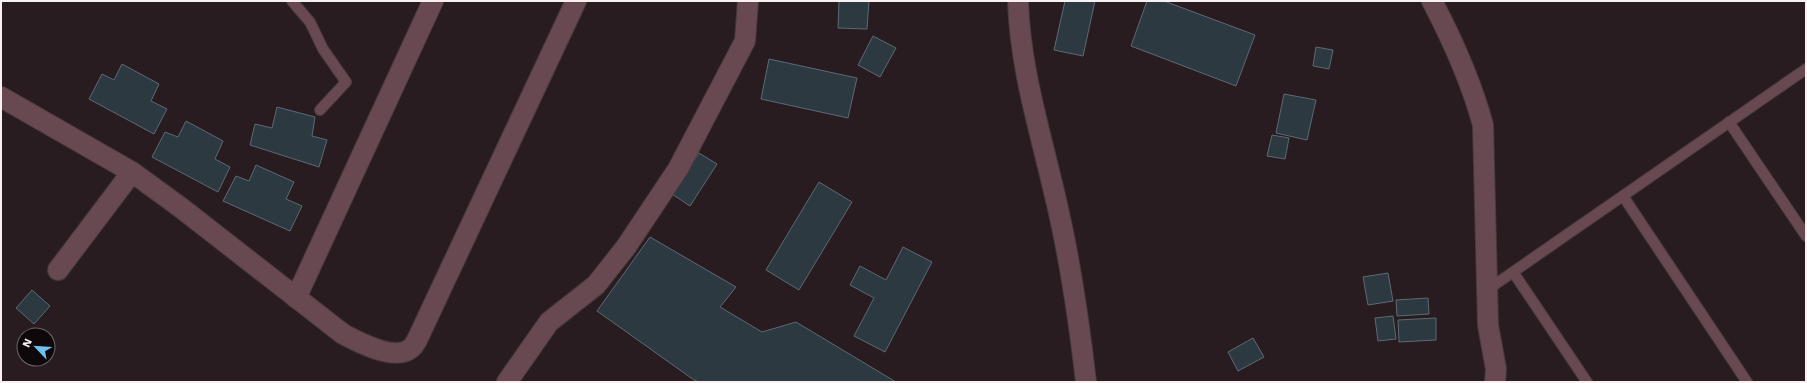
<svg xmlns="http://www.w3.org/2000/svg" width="1807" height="383" font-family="'Work Sans',sans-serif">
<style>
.building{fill:#2c3940;stroke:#5c6a73}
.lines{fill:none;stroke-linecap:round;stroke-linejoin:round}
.service-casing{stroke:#463a3d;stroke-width:12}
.minor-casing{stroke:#463a3d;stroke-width:22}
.service{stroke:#684952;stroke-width:10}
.minor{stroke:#684952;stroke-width:20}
</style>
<rect width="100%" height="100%" fill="#291c20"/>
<path class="building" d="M839,1H869L867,29L838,28Z
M1065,1H1095L1083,56L1054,50Z
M1147,1H1164L1255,35L1236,86L1131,46Z
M873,36L896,48L880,77L858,65Z
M1316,47L1333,50L1329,69L1313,66Z
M769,59L857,78L848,118L761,99Z
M122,64L159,84L151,101L167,109L154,134L89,99L102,74L114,80Z
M1284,94L1316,100L1307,140L1276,133Z
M277,107L315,117L312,136L327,140L319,167L250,145L255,124L272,128Z
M186,121L223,141L215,159L230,167L218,192L152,157L165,132L178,137Z
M1272,135L1289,138L1285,159L1267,156Z
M699,153L717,164L690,206L672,194Z
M256,165L294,182L286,199L302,206L290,231L223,201L236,176L249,181Z
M819,182L852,202L799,290L766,270Z
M650,237L736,287L720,307L762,332L796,322L896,382H699L694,380L597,311Z
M903,247L932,262L885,352L854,336L874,298L850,285L860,266L886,280Z
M1388,273L1393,301L1368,305L1363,277Z
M32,290L50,306L34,324L16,308Z
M1428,298L1429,314L1397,316L1396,300Z
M1393,316L1396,339L1378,341L1375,318Z
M1436,318V340L1399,342L1398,320Z
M1253,338L1264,357L1238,371L1228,352Z"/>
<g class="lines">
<defs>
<path id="service" d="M292,1L310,22L323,49L346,82L320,110
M1729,122L1806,236
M1623,196L1747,382
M1513,272L1587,382
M1487,290L1806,69"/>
<path id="minor" d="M1018,1C1020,69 1041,134 1056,200C1070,259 1079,321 1086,382
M1432,1C1453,41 1471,81 1483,125L1488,325L1496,369L1495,382
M1,97L132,172L180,207L343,334C358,342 396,362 411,348C414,346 415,343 417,340L576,1
M58,270L132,172
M296,298L433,1
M507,382L549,322L596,285L626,247L678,169L745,41L748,1"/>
</defs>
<use href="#service" class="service-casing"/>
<use href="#minor" class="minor-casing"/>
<use href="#service" class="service"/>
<use href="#minor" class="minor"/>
</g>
<rect width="1807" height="383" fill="none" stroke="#f9f0f2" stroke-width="4"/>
<g transform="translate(36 347) rotate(295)"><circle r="19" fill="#0e080a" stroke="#6c6567"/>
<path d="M0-3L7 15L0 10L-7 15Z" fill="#6dc2f3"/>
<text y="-6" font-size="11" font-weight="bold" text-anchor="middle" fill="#f9f0f2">N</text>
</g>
</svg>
